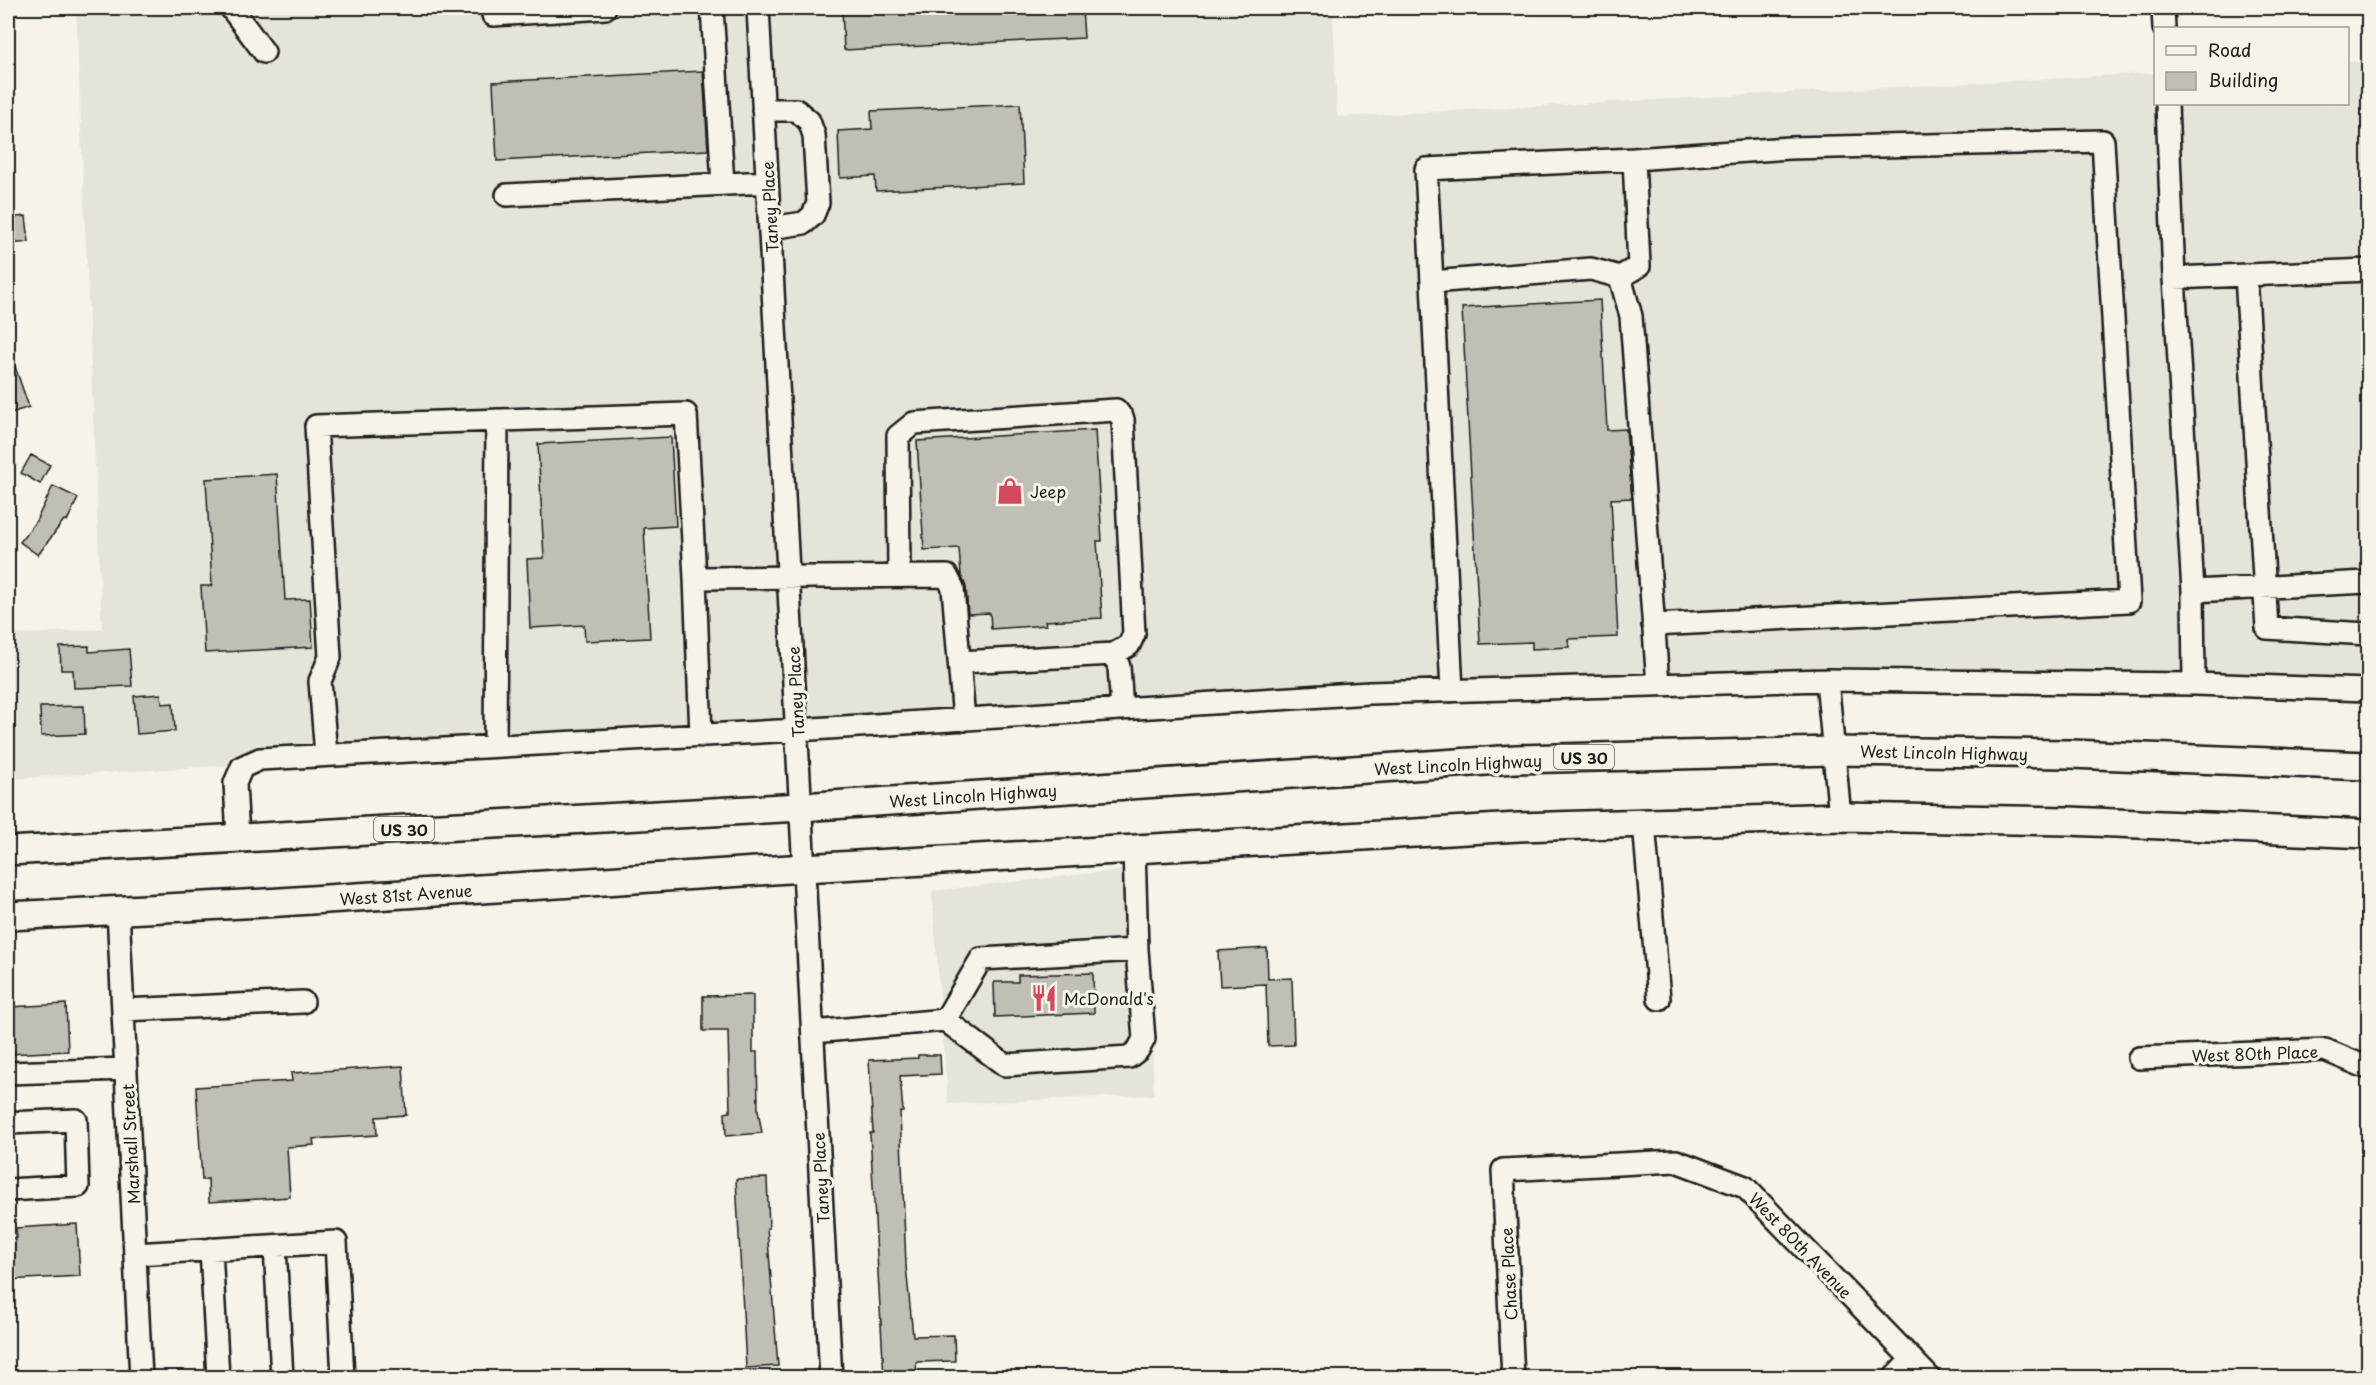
<svg xmlns="http://www.w3.org/2000/svg" width="2376" height="1385" font-family="'Playpen Sans',sans-serif">
<style>
.built{fill:#e6e3d9}
.building{fill:#c0beb5;stroke:#1c1c1c;stroke-width:1.5}
.lines{fill:none;stroke-linecap:round;stroke-linejoin:round}
.minor-casing{stroke:#1c1c1c;stroke-width:26}
.major-casing{stroke:#1c1c1c;stroke-width:32}
.minor{stroke:#f7f3e8;stroke-width:21}
.major{stroke:#f7f3e8;stroke-width:27}
.labels{text-anchor:middle;dominant-baseline:central;stroke-width:6;stroke-linejoin:round;paint-order:stroke}
.shield{fill:#f7f3e8;stroke:#5e5c59;stroke-width:1.5}
.shield-label{font-size:15px;font-weight:bold;fill:#1c1c1c}
.street-label{font-size:16px;fill:#1c1c1c;stroke:#f7f3e8}
.poi-label{font-size:16px;fill:#1c1c1c;stroke:#f7f3e8;text-anchor:start}
</style>
<rect width="100%" height="100%" fill="#f7f3e8"/>
<filter id="ink" filterUnits="userSpaceOnUse"><feTurbulence type="fractalNoise" baseFrequency=".0167" numOctaves="2"/><feDisplacementMap in="SourceGraphic" scale="12" xChannelSelector="R" yChannelSelector="G"/><feConvolveMatrix kernelMatrix="1 2 1 2 8 2 1 2 1" color-interpolation-filters="sRGB"/></filter>
<g filter="url(#ink)">
<path class="built" d="M76,8H1333L1337,117L2155,73L2156,104H2348V62L2368,61V693H1369L8,779V635L102,629Z
M1147,867L1154,1095L948,1104L932,891Z"/>
<path class="building" d="M842,8H1082L1084,38L844,50Z
M703,71L708,150L497,161L493,82Z
M1020,104L1024,183L876,191L875,176L840,178L838,131L872,129L871,111Z
M26,216L29,242L8,244V218Z
M1600,300L1607,430L1626,429L1632,498L1611,499L1618,637L1568,639L1569,647L1532,649V642L1480,644L1462,308Z
M8,352H10L29,407L8,414Z
M1095,430L1102,541H1097L1102,618L1045,621L1046,625L991,629L990,613L968,614L966,587L961,575L959,548L924,550L917,441Z
M671,437L676,526L644,528L650,638L585,641L584,625L530,628L527,559L544,558L538,444Z
M31,455L50,465L40,484L21,473Z
M277,474L285,600L310,599L313,647L205,653L201,586H212L206,479Z
M53,486L78,498L67,521L64,520L38,555L20,542L36,521Z
M89,646V652L129,649L132,686L74,688L73,670H61L60,647Z
M161,694L162,704L173,703L175,731L137,734L134,696Z
M84,706L85,734L41,736L40,707Z
M1267,948L1268,979L1292,978L1294,1045L1268,1046L1266,984L1220,986L1218,951Z
M1093,973L1094,1013L995,1017L994,982H1018V975Z
M753,995V1052H757L758,1110L762,1133L726,1136L725,1113L730,1112L728,1031H703V996Z
M66,1004L68,1051L8,1054V1007Z
M918,1055H940L941,1074L900,1076L903,1112H900L906,1266L913,1336L954,1335L955,1361L916,1362L917,1377H884L870,1133H873L869,1060L918,1058Z
M403,1066L406,1115L376,1117L377,1135L313,1139L314,1145L287,1147L290,1197L209,1202L208,1179L202,1180L196,1087L292,1081L291,1073Z
M767,1178L769,1228H767L778,1366L746,1368L736,1179Z
M77,1224L80,1276L8,1280V1238H17L16,1228Z"/>
<g class="lines">
<defs>
<path id="minor" d="M231,8L264,52
M712,8L723,184
M758,8L831,1378
M2163,8L2164,28
M493,15L605,8
M2167,104L2174,278L2193,591L2194,684
M763,110H796L809,121L814,135L818,203L813,215L804,223L770,228
M507,195L767,182
M2246,275L2267,628L2368,634
M1620,277L1639,266L1634,159L1789,148L2103,141L2129,601L1653,625
M2174,278L2368,270
M1432,282L1426,169L1634,159
M899,576L898,436L914,423L1116,410L1123,419L1134,634L1129,645L1114,654
M695,578L701,736
M2193,591L2368,582
M960,662L1114,654L1119,667L1122,709
M1827,680L1840,817
M1452,691L1432,282L1591,269L1620,277L1631,316L1658,685
M495,746L497,420
M326,755L320,681L330,657L316,426L686,414L695,578L947,576L953,588L964,720
M1644,823L1659,999
M238,838L235,783L242,767L260,759L797,730L1369,693L1827,680L2194,684L2368,690
M118,910L141,1378
M123,1010L303,1002
M945,1020L981,959L1137,950
M813,1032L945,1020L1005,1065L1129,1057L1138,1050L1144,1039L1137,950L1134,849
M2139,1058L2325,1050L2368,1068
M8,1073L126,1069
M8,1123L76,1120L78,1186L8,1190
M275,1246L282,1378
M211,1249L218,1378
M135,1254L336,1242L343,1378
M1513,1378L1503,1170L1676,1161L1745,1187L1930,1378
M1894,1378L1912,1359"/>
<path id="major" d="M8,851L801,807L1516,759L1832,751L2071,754L2368,766
M8,916L265,903L804,868L1519,827L1840,817L2069,821L2368,834"/>
</defs>
<use href="#minor" class="minor-casing"/>
<use href="#major" class="major-casing"/>
<use href="#minor" class="minor"/>
<use href="#major" class="major"/>
</g>
</g>
<defs>
<symbol id="shop-bare" viewBox="-9 -9 18 18"><path d="M-5-2.5h2.3a2.7 3.5 0 0 1 5.4 0H5L5.5 6h-11ZM-1.5-2.5h3a1.5 2.3 0 0 0-3 0Z" fill="#d1495b" stroke="#f7f3e8" stroke-width="2.5" paint-order="stroke"/></symbol>
<symbol id="restaurant-bare" viewBox="-9 -9 18 18"><path d="M-5-6h1v4h1v-4h1v4h1v-4h1v5L-1.5 .5V6h-2V.5L-5-1ZM5-6V6H3V1.5H1.5Q1.5-4 5-6Z" fill="#d1495b" stroke="#f7f3e8" stroke-width="2.5" paint-order="stroke"/></symbol>
</defs>
<g fill-rule="evenodd">
<use href="#shop-bare" x="991" y="472" width="38" height="38"/>
<use href="#restaurant-bare" x="1025" y="979" width="38" height="38"/>
</g>
<g class="labels">
<g class="shield">
<rect x="1554" y="745" width="60" height="24" rx="4.5"/>
<rect x="374" y="817" width="60" height="24" rx="4.5"/>
</g>
<g class="shield-label">
<text x="1584" y="757">US 30</text>
<text x="404" y="829">US 30</text>
</g>
<g class="street-label">
<text transform="translate(769 207) rotate(-93)">Taney Place</text>
<text transform="translate(795 692) rotate(-93)">Taney Place</text>
<text transform="translate(1944 752) rotate(1)">West Lincoln Highway</text>
<text transform="translate(1458 764) rotate(-3)">West Lincoln Highway</text>
<text transform="translate(973 795) rotate(-4)">West Lincoln Highway</text>
<text transform="translate(406 894) rotate(-4)">West 81st Avenue</text>
<text transform="translate(2255 1053) rotate(-2)">West 80th Place</text>
<text transform="translate(130 1144) rotate(-93)">Marshall Street</text>
<text transform="translate(820 1178) rotate(-93)">Taney Place</text>
<text transform="translate(1801 1245) rotate(46)">West 80th Avenue</text>
<text transform="translate(1508 1274) rotate(-93)">Chase Place</text>
</g>
<g class="poi-label">
<text x="1030" y="491">Jeep</text>
<text x="1064" y="998">McDonald's</text>
</g>
</g>
<rect width="2376" height="1385" fill="none" stroke="#f7f3e8" stroke-width="30"/>
<rect x="15" y="15" width="2346" height="1355" fill="none" stroke="#1c1c1c" stroke-width="2" filter="url(#ink)"/>
<rect x="2154" y="27" width="195" height="78" fill="#f7f3e8" stroke="#9f9d96" stroke-width="1.5"/>
<rect x="2166" y="46" width="30" height="9" fill="#f7f3e8" stroke="#9f9d96" stroke-width="1.5"/>
<text x="2208" y="57" font-size="18" fill="#1c1c1c">Road</text>
<rect x="2166" y="72" width="30" height="18" fill="#c0beb5" stroke="#9f9d96" stroke-width="1.5"/>
<text x="2208" y="87" font-size="18" fill="#1c1c1c">Building</text>
</svg>
